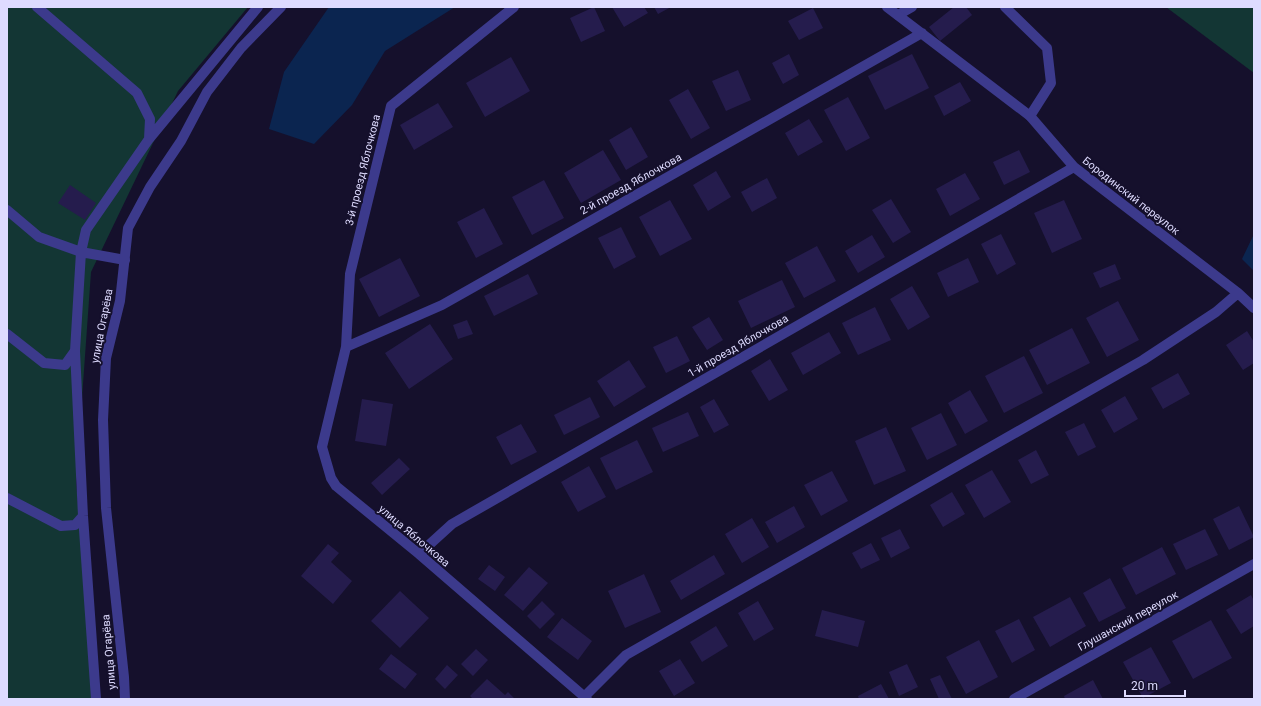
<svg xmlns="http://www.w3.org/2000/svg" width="1261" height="706" font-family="Roboto,sans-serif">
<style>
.green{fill:#133634}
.water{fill:#0b2550}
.building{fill:#251c4d}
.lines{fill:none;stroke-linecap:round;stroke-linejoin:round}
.service{stroke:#3c3a8c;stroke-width:10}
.minor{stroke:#3c3a8c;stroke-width:10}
.labels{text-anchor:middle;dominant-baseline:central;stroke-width:4;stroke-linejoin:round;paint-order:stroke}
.street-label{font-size:11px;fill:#dedbff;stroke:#15102c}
</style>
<rect width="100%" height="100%" fill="#15102c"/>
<path class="green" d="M7,7H248L178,91L91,272L76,482L95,699H7Z
M1166,7H1254V73Z"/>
<path class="water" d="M329,7H455L385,51L352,105L314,144L269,129L284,72Z
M1254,234V271L1242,259Z"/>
<path class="building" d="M594,7L605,31L581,42L570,18Z
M612,7H644L648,13L624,27Z
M654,7H671L658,14Z
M954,7H966L972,15L940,41L929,27Z
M813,8L823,28L799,40L788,21Z
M789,54L799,75L783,84L772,63Z
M912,54L929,88L885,110L868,76Z
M511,57L530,91L485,117L466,83Z
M738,70L751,100L726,111L712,81Z
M960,82L971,101L944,116L934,96Z
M688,89L710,128L691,139L669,100Z
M848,97L870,138L846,151L824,110Z
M438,103L453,127L414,150L400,125Z
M809,119L823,142L798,156L785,133Z
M631,127L648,157L626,170L609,140Z
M603,150L621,180L581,203L564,173Z
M1019,150L1030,172L1004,185L993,162Z
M716,171L731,197L708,211L693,185Z
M965,173L980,199L950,216L936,189Z
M767,178L777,198L752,212L741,192Z
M544,180L564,218L532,235L512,197Z
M70,185L96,203L85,220L58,203Z
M891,199L911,232L893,243L872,210Z
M670,200L692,239L660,256L639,217Z
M1064,200L1082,239L1052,253L1034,213Z
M484,208L503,244L476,258L457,222Z
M621,227L636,257L614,269L598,238Z
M1001,234L1016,264L997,275L981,244Z
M872,235L885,257L858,273L845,251Z
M817,246L836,281L804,298L785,263Z
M400,258L420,296L379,317L359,279Z
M968,258L979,282L948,297L937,273Z
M1115,264L1121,279L1100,288L1093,273Z
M528,274L538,294L494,316L484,296Z
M782,280L795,307L751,328L738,301Z
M912,286L930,317L908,330L890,299Z
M1118,301L1139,340L1107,357L1086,318Z
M875,307L891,340L858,355L842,323Z
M709,317L723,340L707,350L692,327Z
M467,320L473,334L458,339L453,325Z
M430,324L453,359L409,389L385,353Z
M1072,328L1090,363L1047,385L1029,350Z
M1247,331L1254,342V363L1243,370L1226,345Z
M829,332L841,353L803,375L791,353Z
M677,336L690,361L666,373L653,347Z
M1024,356L1043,393L1004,413L985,376Z
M770,359L788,390L769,401L751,371Z
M629,360L646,387L614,407L597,381Z
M1178,373L1190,394L1163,409L1151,388Z
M970,390L988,421L965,434L948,403Z
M1125,396L1138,419L1114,433L1101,410Z
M590,397L600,417L564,435L554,415Z
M362,399L393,404L386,446L355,441Z
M714,399L729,425L714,433L700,407Z
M688,412L699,436L663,452L652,428Z
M941,413L957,445L927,460L911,428Z
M1084,423L1096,447L1078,456L1065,432Z
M521,424L537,452L511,465L496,437Z
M886,427L906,471L874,485L855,441Z
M637,440L653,472L616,490L600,458Z
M1036,450L1049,475L1031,484L1018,460Z
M399,458L410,469L382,495L371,483Z
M589,466L606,497L578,512L561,482Z
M992,470L1011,502L984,518L965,485Z
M832,471L848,501L821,516L804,485Z
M952,492L965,514L943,527L930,505Z
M794,506L805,527L777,543L765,522Z
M1239,506L1254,537L1229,550L1213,519Z
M752,518L769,547L742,563L725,534Z
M900,529L910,548L891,558L881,538Z
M1205,529L1218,555L1186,570L1173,544Z
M871,543L880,560L861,569L852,553Z
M328,544L339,553L331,562L352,581L333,604L301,576Z
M1162,547L1176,574L1136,595L1122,568Z
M714,555L725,574L681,600L670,581Z
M489,565L505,577L495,591L478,579Z
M529,567L548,583L523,611L504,595Z
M644,574L661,612L625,628L608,591Z
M1110,578L1126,608L1099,622L1083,593Z
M400,591L429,618L400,648L371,621Z
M1251,595L1254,601V626L1241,634L1226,610Z
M1070,597L1086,626L1050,647L1033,617Z
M542,601L555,614L540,629L527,616Z
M758,601L774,629L754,641L738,613Z
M822,610L865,621L858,647L815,636Z
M562,618L592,641L578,660L547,637Z
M1019,619L1035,650L1012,663L995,631Z
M1211,620L1232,658L1193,679L1172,641Z
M716,626L728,646L702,662L690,642Z
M979,640L998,677L966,694L946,657Z
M1151,647L1171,683L1143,698L1123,662Z
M476,649L488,660L473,676L461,664Z
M391,654L417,674L405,689L379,669Z
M680,659L695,683L674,696L659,671Z
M907,664L918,687L899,696L889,672Z
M447,665L458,675L445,689L435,679Z
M940,675L952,699H939L930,679Z
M487,679L505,695L508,692L515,699H473L470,696Z
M1093,680L1103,699H1065L1064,696Z
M881,684L889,699H859L858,696Z"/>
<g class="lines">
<path class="service" d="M37,7L137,93L150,119L149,139
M1005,7L1047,48L1051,83L1030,116
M898,15L912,7
M7,210L39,237L81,252L125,260
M7,334L44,363L65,365L75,351
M7,498L61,526L75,525L83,516
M96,699L83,516L75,351L81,252L86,230L149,139L258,7"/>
<path class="minor" d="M514,7L391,106L350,274L346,347L322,447L331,478L336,486L419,554L587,699
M887,7L1030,116L1074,167L1238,293L1254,308
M346,347L442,305L922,33
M419,554L452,524L1074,167
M584,697L626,655L1143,360L1216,312L1238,293
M125,699L124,677L106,508L103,420L106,358L120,301L128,228L150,187L181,141L207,92L241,48L281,7
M1014,699L1254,564"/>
</g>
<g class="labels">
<g class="street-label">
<text transform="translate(363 170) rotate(-76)">3-й проезд Яблочкова</text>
<text transform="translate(631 184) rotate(-29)">2-й проезд Яблочкова</text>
<text transform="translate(1131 196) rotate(38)">Бородинский переулок</text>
<text transform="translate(102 326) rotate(-79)">улица Огарёва</text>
<text transform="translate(738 346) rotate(-30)">1-й проезд Яблочкова</text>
<text transform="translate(414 536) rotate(40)">улица Яблочкова</text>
<text transform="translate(1128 621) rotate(-29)">Глушанский переулок</text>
<text transform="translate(109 652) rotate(-95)">улица Огарёва</text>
</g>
</g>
<rect width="1261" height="706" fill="none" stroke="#dedbff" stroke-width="16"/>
<path d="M1125 690v6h60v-6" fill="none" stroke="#dedbff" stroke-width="2"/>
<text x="1131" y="690" font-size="12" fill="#dedbff" stroke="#15102c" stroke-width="3" paint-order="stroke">20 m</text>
</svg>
